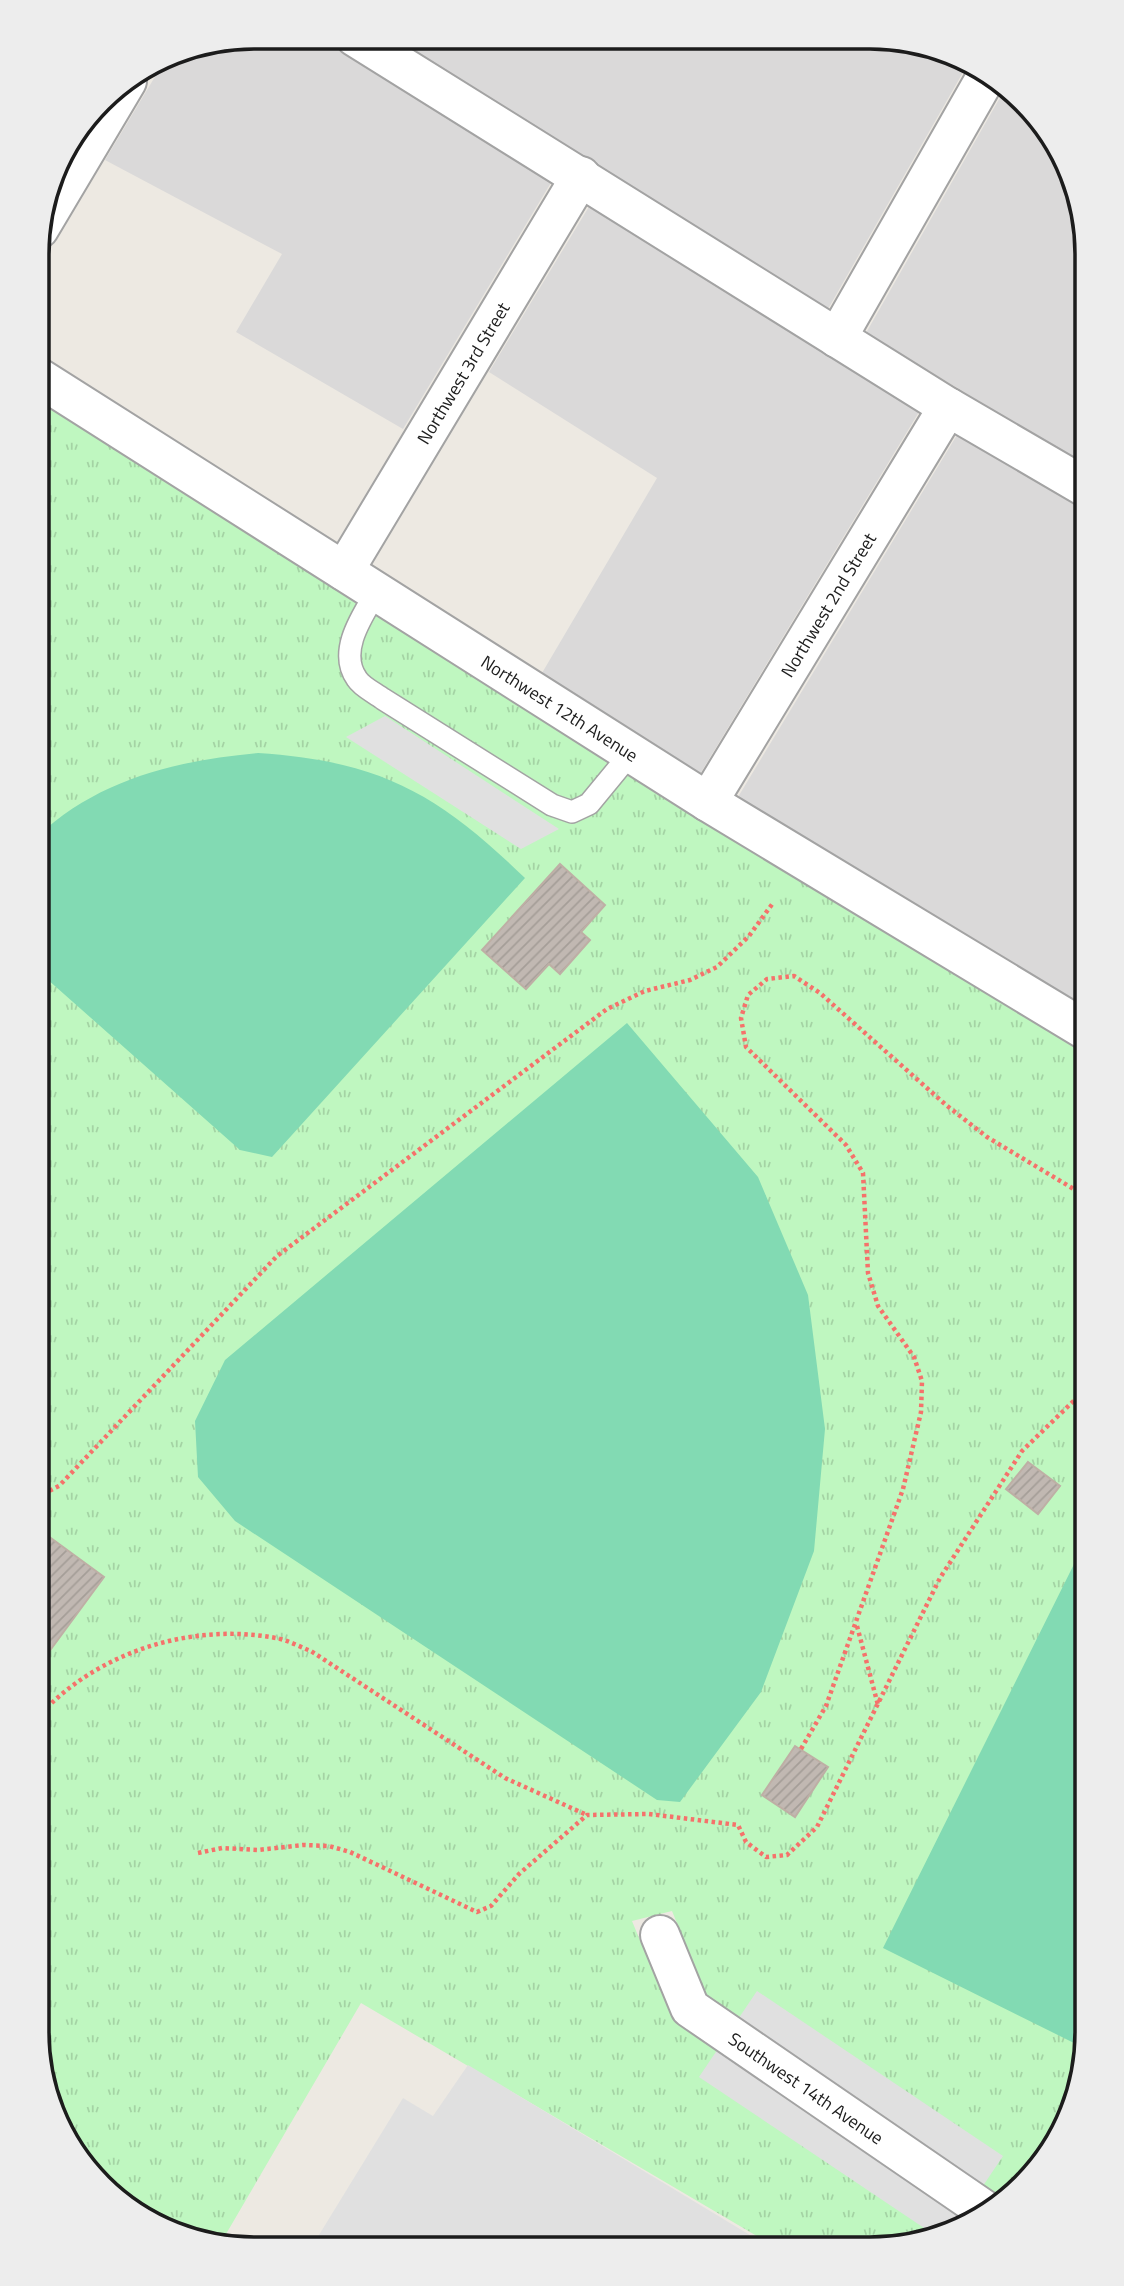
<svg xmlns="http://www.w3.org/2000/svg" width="1124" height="2286" font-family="'Titillium Web',sans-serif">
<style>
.residential{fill:#dad9d9}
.park{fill:url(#park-tufts)}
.pitch{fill:#82dab3}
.parking{fill:#e0e0e0}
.building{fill:url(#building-hatch);stroke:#beafa5;stroke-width:2}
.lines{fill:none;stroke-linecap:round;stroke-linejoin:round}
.service-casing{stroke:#a3a3a3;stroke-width:24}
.minor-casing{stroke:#a3a3a3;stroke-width:42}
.path{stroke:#f5726b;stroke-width:4.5;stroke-dasharray:3.5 3.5;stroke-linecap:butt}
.service{stroke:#fff;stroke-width:21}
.minor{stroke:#fff;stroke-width:38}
.labels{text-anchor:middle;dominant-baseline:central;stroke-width:5;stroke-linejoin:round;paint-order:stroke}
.street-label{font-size:18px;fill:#1c1c1c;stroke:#fff}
.rim{fill:none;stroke:#1c1c1c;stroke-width:3.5}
</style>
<defs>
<pattern id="park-tufts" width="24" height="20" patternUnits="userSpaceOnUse" patternTransform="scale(1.75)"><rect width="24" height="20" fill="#bff7c0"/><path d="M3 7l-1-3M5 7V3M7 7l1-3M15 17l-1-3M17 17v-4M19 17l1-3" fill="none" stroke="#a4d3a4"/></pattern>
<pattern id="building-hatch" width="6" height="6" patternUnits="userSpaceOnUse" patternTransform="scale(1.75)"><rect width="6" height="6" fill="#c1b8b2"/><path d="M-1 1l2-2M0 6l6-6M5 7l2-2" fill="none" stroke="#a59e98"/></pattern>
</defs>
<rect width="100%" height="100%" fill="#ede9e2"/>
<path class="residential" d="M254,37H317L552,181L403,429L236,332L282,254L105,160L168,55Z
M392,38L912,41L966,67L828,309Z
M1006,87L1013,91L1076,185L1087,254V466L866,333Z
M590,205L919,412L700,774L542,673L657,478L489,372Z
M957,435L1087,511V1008L738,797Z"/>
<path class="park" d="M38,400L679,807L1087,1054V2046L1071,2115L1042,2164L1004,2200L707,1997L672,1911L632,1921L670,2013L678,2024L969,2223L939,2238L870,2249H779L361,2003L219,2246L171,2233L111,2196L48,2101L37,2032Z"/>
<path class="pitch" d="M258,753C381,761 438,794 525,878L272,1157L240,1150L38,971V836C98,779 179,760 258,753Z
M627,1023L758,1177L808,1295L825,1429L814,1551L761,1692L680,1802L657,1800L235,1521L198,1477L195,1421L225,1360Z
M1087,1538V2046L1086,2049L883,1948Z"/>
<path class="parking" d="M385,716L559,829L521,849L346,737Z
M757,1991L1003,2156L952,2232L939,2238L699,2077Z
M468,2065L773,2249L311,2248L403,2098L433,2116Z"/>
<path class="building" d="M560,864L605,905L581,932L590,940L560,974L549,964L526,989L482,950Z
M1028,1462L1060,1486L1038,1514L1006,1489Z
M44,1533L104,1577L43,1660L37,1656V1542Z
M795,1746L828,1767L795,1817L762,1795Z"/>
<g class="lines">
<defs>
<path id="service" d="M377,591C363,615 337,651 357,679C362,687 375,693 383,699L552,805L572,812L589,804L631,753"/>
<g id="minor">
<path d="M355,37L948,407L1087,488"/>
<path d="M39,229L127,81"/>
<path d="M837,338L986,77"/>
<path id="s1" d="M38,377L708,802L1087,1031"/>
<path id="s2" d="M344,571L581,176"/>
<path id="s3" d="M708,802L948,407"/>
<path id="s4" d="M660,1935L690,2008L989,2213"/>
</g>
</defs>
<use href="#service" class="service-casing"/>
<use href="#minor" class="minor-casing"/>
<path class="path" d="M37,1497L59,1486L277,1256L607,1009L645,991L690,980L717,967L749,936L773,903
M857,1626L878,1705
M37,1718C95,1653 189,1622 276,1638C288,1640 300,1647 311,1651L505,1778L587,1815
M801,1749L826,1706L903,1489L921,1412L922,1381L914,1357L878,1306L868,1273L863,1173L846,1145L746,1047L741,1018L748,995L767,979L794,976L820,993L946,1105L987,1137L1087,1197
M198,1853L222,1848L258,1850L303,1845L329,1846L350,1852L477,1912L491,1906L519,1874L587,1815L649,1814L738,1825L746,1842L766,1857L787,1855L817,1827L940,1578L1022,1451L1087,1388
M37,1969L45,1974
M179,2235L180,2234"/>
<use href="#service" class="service"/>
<use href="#minor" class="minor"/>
</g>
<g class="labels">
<g class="street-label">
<text stroke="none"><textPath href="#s2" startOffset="231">Northwest 3rd Street</textPath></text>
<text stroke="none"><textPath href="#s3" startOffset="231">Northwest 2nd Street</textPath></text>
<text stroke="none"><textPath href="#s1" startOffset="618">Northwest 12th Avenue</textPath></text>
<text stroke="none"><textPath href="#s4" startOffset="220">Southwest 14th Avenue</textPath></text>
</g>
</g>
<path d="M0 0H1124V2286H0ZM254 49H870A205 205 0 0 1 1075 254V2032A205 205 0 0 1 870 2237H254A205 205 0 0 1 49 2032V254A205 205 0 0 1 254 49Z" fill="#ededed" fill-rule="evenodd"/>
<path class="rim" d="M254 49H870A205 205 0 0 1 1075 254V2032A205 205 0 0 1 870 2237H254A205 205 0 0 1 49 2032V254A205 205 0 0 1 254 49Z"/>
</svg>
